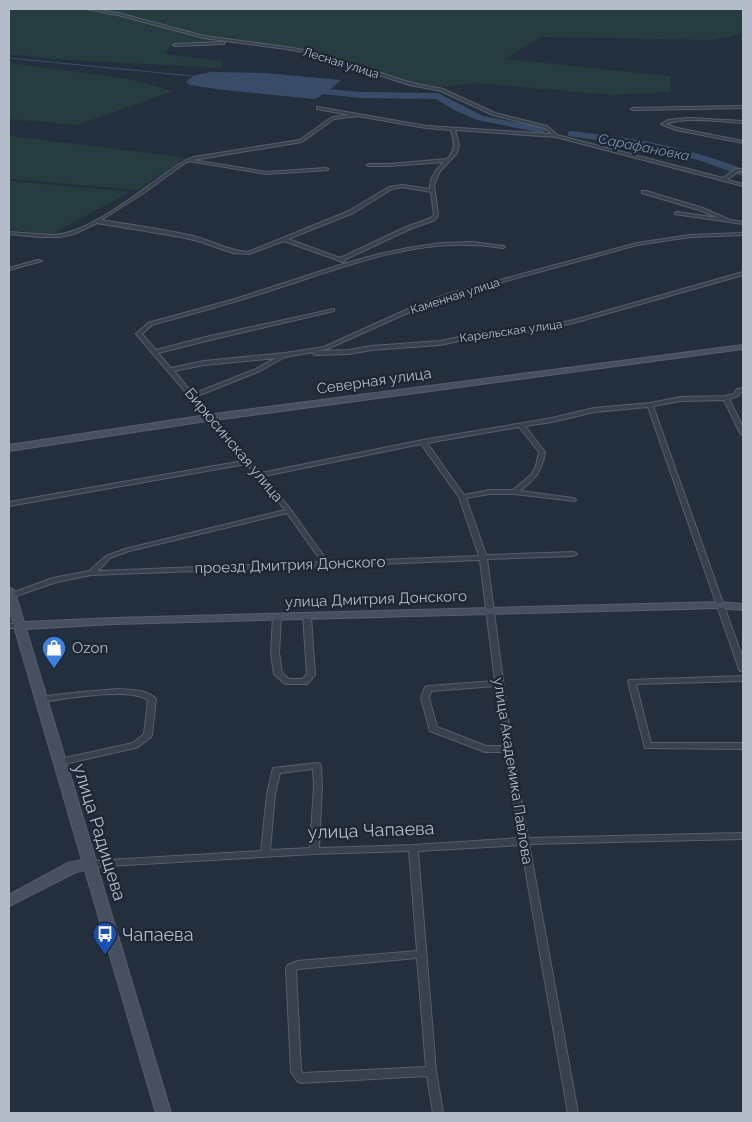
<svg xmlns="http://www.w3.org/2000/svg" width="752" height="1122" font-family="Raleway,sans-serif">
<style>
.green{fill:#263c3f}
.water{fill:#394c67}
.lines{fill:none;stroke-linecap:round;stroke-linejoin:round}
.stream{stroke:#394c67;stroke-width:1}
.river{fill:#394c67;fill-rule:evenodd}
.street-casing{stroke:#565f6c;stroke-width:2}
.secondary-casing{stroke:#565f6c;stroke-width:2}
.street{fill:#38414e;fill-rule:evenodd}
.secondary{fill:#465061;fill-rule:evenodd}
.labels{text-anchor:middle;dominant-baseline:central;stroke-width:4.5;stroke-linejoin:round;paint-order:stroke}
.far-street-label{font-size:12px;fill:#b4bcc9;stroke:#1d2633}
.far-water-label{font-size:14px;font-style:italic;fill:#7c92b1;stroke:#1d2633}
.street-label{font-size:15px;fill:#b4bcc9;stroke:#1d2633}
.poi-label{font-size:15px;fill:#b4bcc9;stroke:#1d2633;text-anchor:start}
.near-street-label{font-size:18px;fill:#b4bcc9;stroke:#1d2633}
.near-poi-label{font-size:18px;fill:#b4bcc9;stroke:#1d2633;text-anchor:start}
</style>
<rect width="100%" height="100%" fill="#242f3e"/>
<path class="green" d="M9,9H743V33L713,40L540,37L506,59L670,76L671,92L615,95L474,83L440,87L404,81L317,53L293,47L247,41L172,44L165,54L223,61L221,68L53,59L9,54Z
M9,63L129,79L173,91L77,125L9,119Z
M9,136L174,156L185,158L137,190L9,179Z
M9,181L126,191L128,193L52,234L9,230Z"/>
<path class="water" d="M211,72L265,73L341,80L327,92L315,99L223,90L190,85L186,82L193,76Z"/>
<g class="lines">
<path class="stream" d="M9,58L193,76"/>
<path class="river" d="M327,89L361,92L438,93L483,116L542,127L547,130L542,133L477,120L454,110L436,99L361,98L324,94V90Z
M571,131C630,137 688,147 743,169V176L698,160L659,149L568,136V132Z"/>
<defs>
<path id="street" d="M86,9H93L118,13L204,36L287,47L315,52L412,83L443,89L495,113L547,126L557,135L723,178L736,169H743V171H739L727,180L743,184V186L556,137L455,130L459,145L457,153L440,171L434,185L438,215L435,220L410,229L344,260L345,261L343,262L284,241L249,254L233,253L198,241L181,237L97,223L74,234L59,237H40L9,234V232L53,235C85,234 129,200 155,181C168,172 179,162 194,157L300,140L332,117L350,115L317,109V107H318L426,126L552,134L545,128L493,115L441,91L410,85L313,54L287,49L204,38L118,15ZM357,116L426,128L451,130C454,143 457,148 447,159L389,164H369L367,165L369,166H389L444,162C437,169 429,178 430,189L402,185L389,187L349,211L248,252C229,251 212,241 193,236C163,229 132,225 101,220L142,194L185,163L189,161L266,174L328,170V169L326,168L266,172L193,160L302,142L334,119ZM402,187L431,192L434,215L431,218L406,227L340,258L288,239L353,213L392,189Z
M225,42L224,44L175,46L173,45L175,44Z
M743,106V108L633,110L631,109L633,108Z
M688,118L743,121V123C723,122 685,116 666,124L677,128L743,141V143L676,130L661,124L668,120Z
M642,191H646L703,208L730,220L743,222V224L675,214V213L677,212L719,218L699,210L642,193Z
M743,233V235L690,237L637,245L452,296L412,311L327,349L315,351L349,350L371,346L440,341L483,332L535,328L574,320L743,272V275L577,322L535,332L483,336L440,345L371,350L349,354L315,355L312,353L314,352L285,357L260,371L195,397L209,417L261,473L423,440L552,418L594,408L650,403L681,397L726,396L734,394L737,389L743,388V392H741L738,396L729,399L743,427V435L740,433L724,400L681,401L653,406L743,659V671H740L739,669L648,407L594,412L552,422L525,426L545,452C542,472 535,479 520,491L573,498L575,499L576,500L575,501L514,494H490L466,498L486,555L574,552L577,554L574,556L487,559L512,749L528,838L743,833V839L529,844L578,1113H568L521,845L418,851L436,1071L443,1113H433L427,1076L301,1083L297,1081L291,1072L286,968L288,965L297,961L417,951L409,851L314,854L91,867L88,866L87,864L88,862L91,861L261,851L267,794L273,768L317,763L320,764L321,766L322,786L319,848L413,845L520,838L504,752H485L430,731L421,698L425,687L428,686L495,681L480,560L91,575L57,582L10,598H9V594L53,578L89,571L106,556L125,549L285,510L258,476L246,464L9,506V502L243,461L205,419L190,397L136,334L148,323L235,299L340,265L375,255L408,248L441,243L473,242L503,246L505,247L503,248C493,247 483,245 473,245C405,241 333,271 269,291C230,304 191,314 152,325L142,334L156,350L210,336L334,309V311L210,340L158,353L171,368L204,361L285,353L324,347L408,309L448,294L637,243L690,235ZM276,358L256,369L193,394L174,371L204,365ZM519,427L539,452L536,466L531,475L513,490H490L464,495L427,443ZM421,444L459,497L479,556L328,562L291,510L264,476ZM287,513L322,562L98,571L110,558L129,551ZM496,686L504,746H486L437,727L429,698L431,691ZM313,769L314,786L310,848L270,850L275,794L280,773ZM417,958L426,1067L303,1073L301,1070L296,970L298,969Z
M38,260L42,261L9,270V268Z
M304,614H307L311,616L315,675L307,684H287L284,683L274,674L271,653L273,617L277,615L281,617L279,653L282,673L289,679H302L307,674L303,616Z
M9,624H19L23,626L19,628H9Z
M743,676V681L636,684L651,743H743V749L645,748L628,682L629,680Z
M118,689C131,690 146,689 156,699L152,735L151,737L138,747L135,748L60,765L57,764L56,762L57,760L60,759L133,743L144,734L148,700C129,687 65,699 41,702L38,701L37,699L38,697L82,692Z"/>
<path id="secondary" d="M743,345V349L207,421L9,451V445L207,415Z
M9,587L14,590L24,622L114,618L720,602L743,604V610L720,608L114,624L26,629L97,864V866L171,1113H156L85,870L76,872L9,906V895L68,863L82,860L14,626L9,607Z"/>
</defs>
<use href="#street" class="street-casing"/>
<use href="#secondary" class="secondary-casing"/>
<use href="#street" class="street"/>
<use href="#secondary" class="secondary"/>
</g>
<defs>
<symbol id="shop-pin" viewBox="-11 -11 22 30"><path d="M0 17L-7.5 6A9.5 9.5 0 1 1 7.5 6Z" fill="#3f7fe0" stroke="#1d2633"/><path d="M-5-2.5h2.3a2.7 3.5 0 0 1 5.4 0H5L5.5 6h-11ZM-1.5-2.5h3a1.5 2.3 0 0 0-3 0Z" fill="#fff"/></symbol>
<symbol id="bus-pin" viewBox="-11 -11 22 30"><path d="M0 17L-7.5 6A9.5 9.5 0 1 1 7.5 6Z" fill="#1a4fb4" stroke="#1d2633"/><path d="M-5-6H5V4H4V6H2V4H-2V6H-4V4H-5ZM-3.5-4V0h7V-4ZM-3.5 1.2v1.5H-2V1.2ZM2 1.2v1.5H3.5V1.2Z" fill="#fff"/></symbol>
</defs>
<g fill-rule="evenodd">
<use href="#shop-pin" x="40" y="634" width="28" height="38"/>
<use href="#bus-pin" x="91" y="920" width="28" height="38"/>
</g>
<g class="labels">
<g class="far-street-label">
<text transform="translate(341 63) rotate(17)">Лесная улица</text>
<text transform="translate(455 296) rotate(-18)">Каменная улица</text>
<text transform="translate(511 331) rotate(-8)">Карельская улица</text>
</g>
<g class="far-water-label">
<text transform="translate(644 147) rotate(11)">Сарафановка</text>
</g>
<g class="street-label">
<text transform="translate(374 381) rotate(-8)">Северная улица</text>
<text transform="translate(234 445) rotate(50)">Бирюсинская улица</text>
<text transform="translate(290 565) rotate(-2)">проезд Дмитрия Донского</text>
<text transform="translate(376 599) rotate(-2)">улица Дмитрия Донского</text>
<text transform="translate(513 771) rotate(81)">улица Академика Павлова</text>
</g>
<g class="poi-label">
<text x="72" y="648">Ozon</text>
</g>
<g class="near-street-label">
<text transform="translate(371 830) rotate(-2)">улица Чапаева</text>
<text transform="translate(100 832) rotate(73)">улица Радищева</text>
</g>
<g class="near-poi-label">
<text x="122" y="934">Чапаева</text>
</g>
</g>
<rect width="752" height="1122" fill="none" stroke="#b4bcc9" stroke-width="20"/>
</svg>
